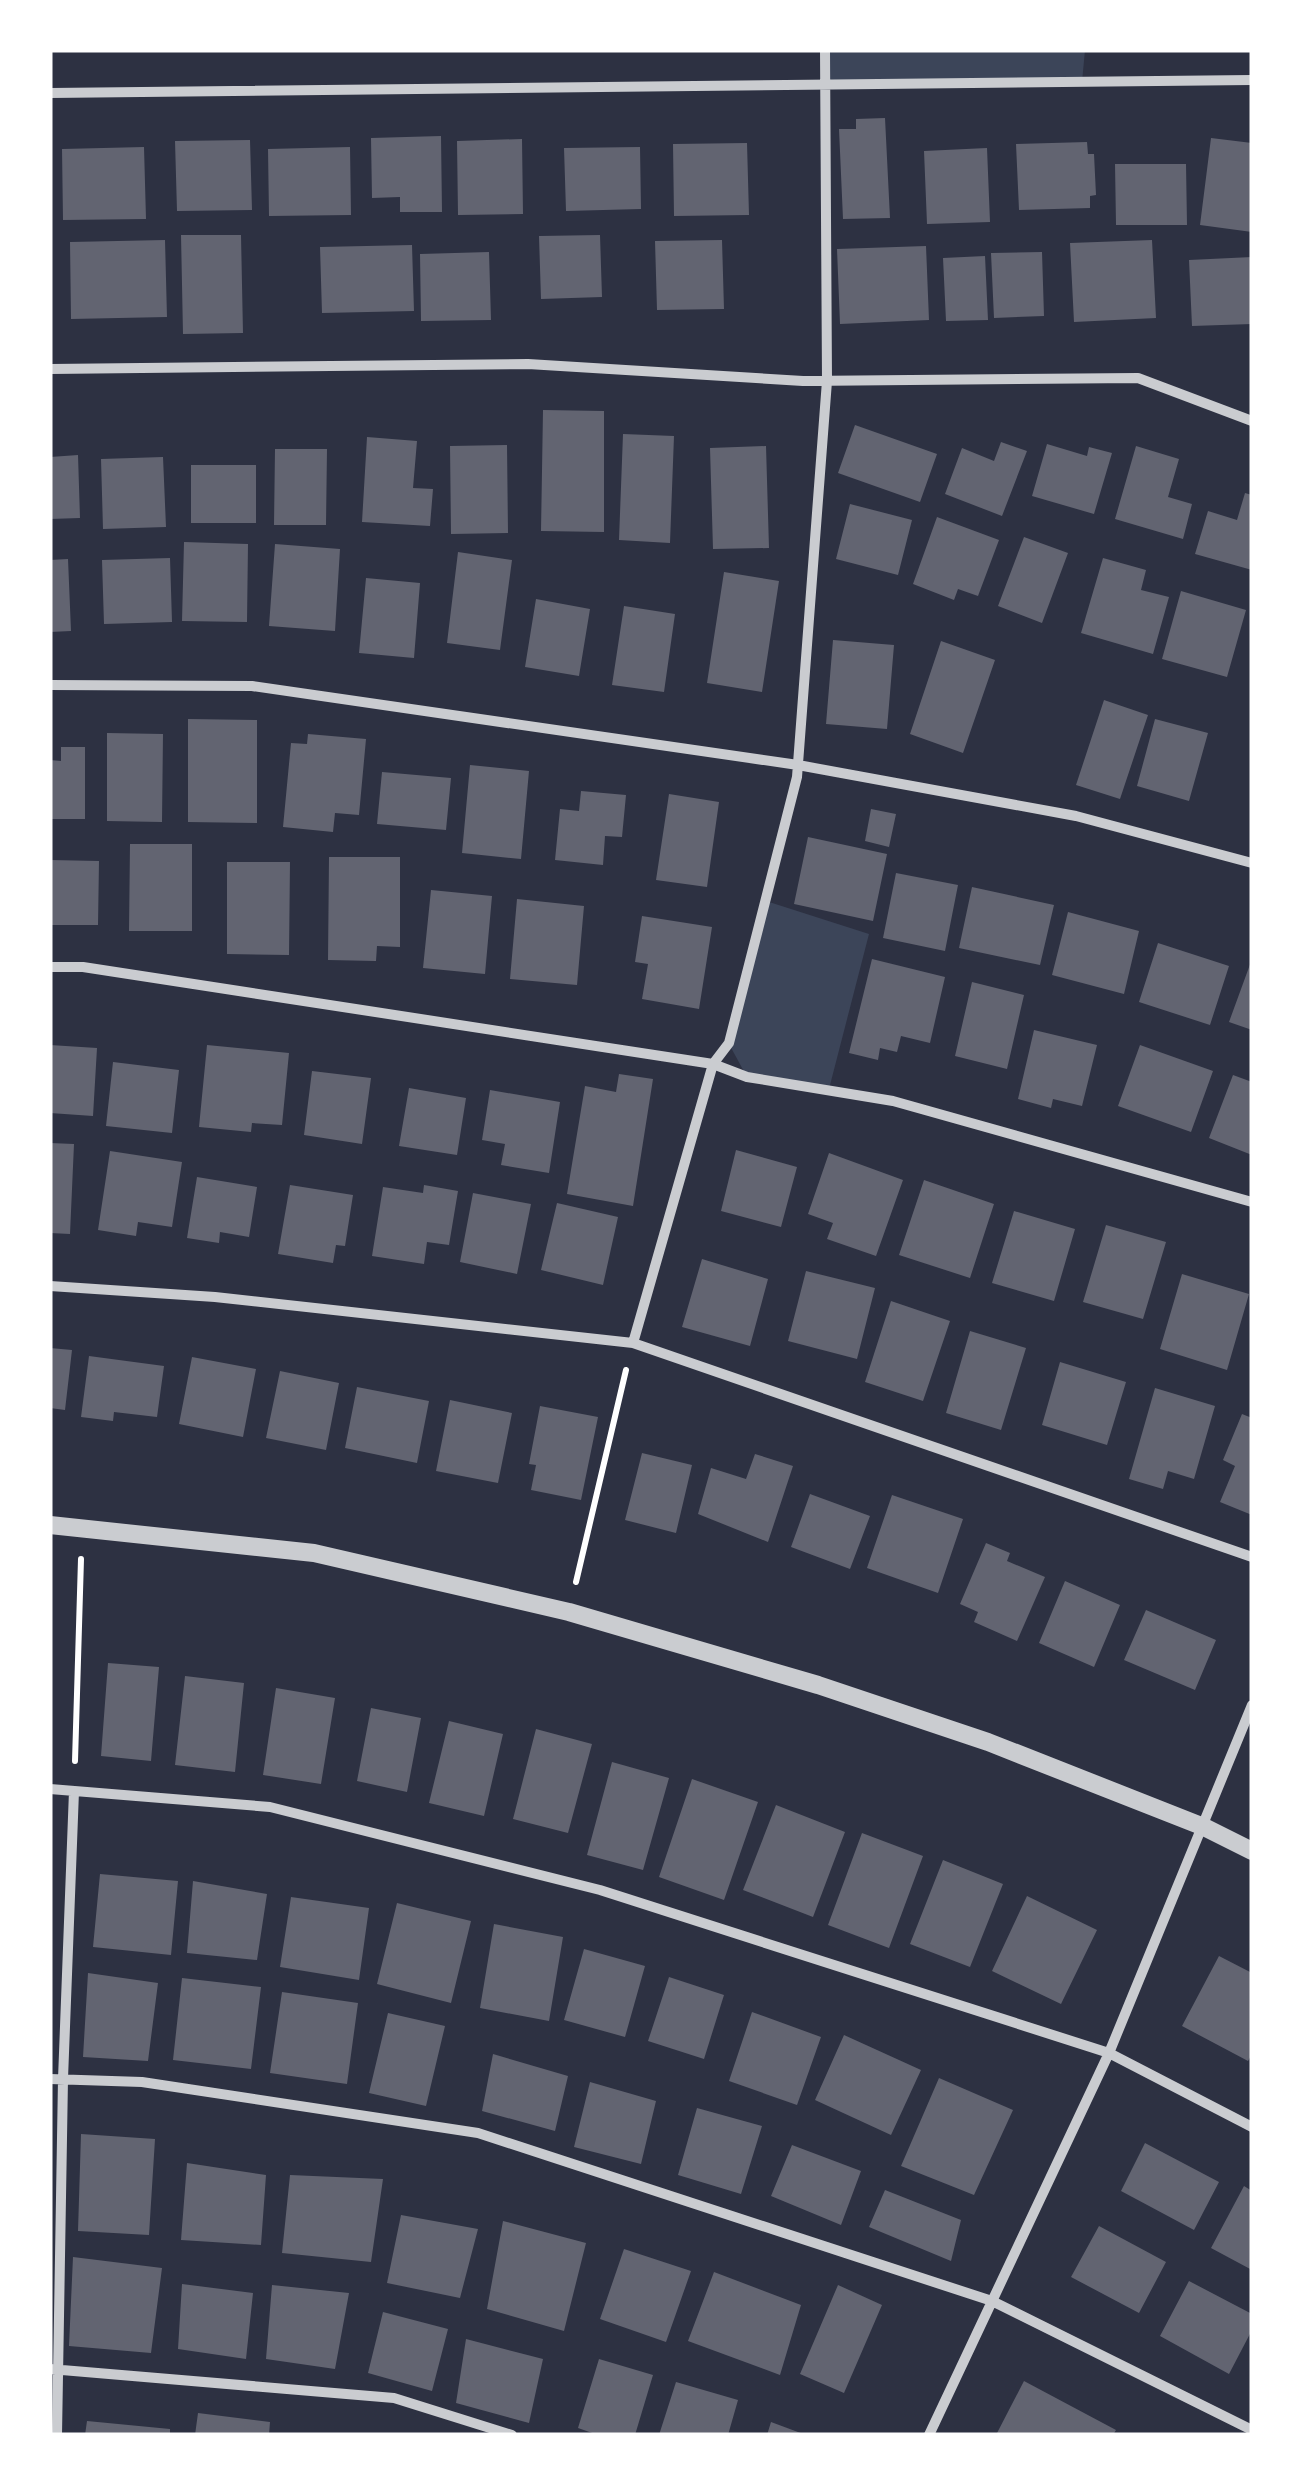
<svg xmlns="http://www.w3.org/2000/svg" width="1302" height="2485" font-family="'DM Sans',sans-serif">
<style>
.green{fill:#3c4559}
.building{fill:#626471}
.lines{fill:none;stroke-linecap:round;stroke-linejoin:round}
.path{stroke:#fff;stroke-width:6}
.minor{stroke:#caccd0;stroke-width:10}
.tertiary{stroke:#caccd0;stroke-width:18}
</style>
<rect width="100%" height="100%" fill="#2d3142"/>
<path class="green" d="M825,50H1085L1082,82L825,85Z
M766,901L869,934L829,1089L747,1077L729,1044Z"/>
<path class="building" d="M885,118L890,218L843,219L839,129H856V119Z
M441,136L442,212H400V197L372,198L371,138Z
M1211,138L1252,143V232L1200,225Z
M522,139L523,214L458,215L457,141Z
M250,140L252,210L177,211L175,141Z
M1087,142L1088,154H1094L1096,195L1090,196V208L1019,210L1016,144Z
M747,143L749,215L674,216L673,144Z
M144,147L146,219L63,220L62,149Z
M350,147L351,215L269,216L268,149Z
M640,147L641,209L566,211L564,148Z
M987,148L990,222L927,224L924,151Z
M1115,164H1186L1187,225H1116Z
M181,235H241L243,333L183,334Z
M600,235L602,297L541,299L539,236Z
M165,240L167,317L71,319L70,242Z
M722,240L724,309L657,310L655,241Z
M1152,240L1156,318L1074,322L1070,243Z
M412,245L414,311L322,313L320,247Z
M926,246L929,320L840,324L837,249Z
M489,252L491,320L421,321L420,254Z
M1042,252L1044,316L994,318L991,253Z
M985,256L988,320L946,321L943,258Z
M1252,257V324L1192,326L1189,260Z
M543,410L604,411V532L541,531Z
M855,425L937,454L920,502L838,473Z
M623,434L674,436L670,543L619,540Z
M367,437L417,441L413,488L433,489L430,526L362,522Z
M1001,442L1027,451L1002,516L945,494L962,448L994,461Z
M1047,444L1087,456L1089,447L1112,453L1094,514L1032,496Z
M507,445L508,533L451,534L450,446Z
M766,446L769,548L713,549L710,448Z
M1136,446L1179,459L1168,497L1192,504L1183,539L1115,519Z
M275,449H327L326,525H274Z
M78,455L80,518L50,519V457Z
M163,457L166,527L103,529L101,459Z
M191,465H256V523H191Z
M1245,493L1252,495V570L1195,554L1208,511L1237,520Z
M850,504L912,520L898,575L836,559Z
M937,517L999,540L978,596L958,589L954,600L913,584Z
M1024,537L1068,553L1042,623L998,606Z
M184,542L248,544L247,622L182,621Z
M275,544L340,549L335,631L269,626Z
M458,552L512,560L500,650L447,643Z
M170,558L172,622L104,624L102,560Z
M1103,558L1146,570L1141,590L1169,597L1153,654L1081,633Z
M68,559L71,631L50,632V560Z
M724,572L779,581L762,692L707,683Z
M366,578L420,583L414,658L359,653Z
M1181,591L1246,610L1227,677L1162,659Z
M536,599L590,609L579,676L525,667Z
M624,606L675,614L664,692L612,685Z
M833,640L894,645L887,729L826,724Z
M941,641L995,660L963,753L910,734Z
M1104,700L1148,715L1120,799L1076,785Z
M188,719L257,720V823L188,822Z
M1155,719L1208,733L1189,801L1137,786Z
M107,733L163,734L162,822L107,821Z
M308,734L366,739L359,815L335,813L333,832L283,827L291,743L307,744Z
M61,747H85V819H50V760L61,761Z
M470,765L529,771L521,859L462,853Z
M382,772L451,778L446,830L377,824Z
M581,791L626,795L622,837L605,836L603,865L555,860L560,809L579,811Z
M669,794L719,802L707,887L656,880Z
M871,809L896,814L889,847L865,841Z
M808,837L887,854L873,921L794,904Z
M130,844H192V931H129Z
M329,857H400V947L377,946L376,961L328,960Z
M50,860L99,861L98,925H50Z
M227,862H290L289,955L227,954Z
M896,873L958,885L945,951L883,938Z
M972,887L1054,905L1040,965L959,948Z
M431,890L492,896L485,974L423,968Z
M517,899L584,906L577,985L510,979Z
M1068,912L1139,931L1124,994L1052,975Z
M642,916L712,927L699,1009L642,999L648,964L635,962Z
M1158,943L1229,966L1210,1025L1139,1002Z
M872,959L945,977L930,1043L901,1036L897,1052L880,1048L878,1060L849,1053Z
M1252,959V1030L1229,1022Z
M972,982L1024,995L1007,1069L955,1056Z
M1034,1030L1097,1045L1082,1106L1053,1099L1051,1108L1018,1099Z
M50,1045L97,1048L93,1116L50,1113Z
M207,1045L289,1053L282,1125L252,1123L251,1132L199,1127Z
M1140,1045L1213,1071L1191,1132L1118,1106Z
M113,1062L179,1070L172,1133L106,1126Z
M312,1071L371,1078L362,1144L304,1135Z
M619,1074L653,1079L633,1206L567,1194L585,1086L616,1092Z
M1233,1075L1252,1082V1155L1209,1138Z
M409,1088L466,1098L457,1155L399,1146Z
M490,1090L560,1102L549,1173L501,1165L505,1144L482,1140Z
M50,1143L74,1144L70,1234L50,1233Z
M736,1150L797,1167L781,1227L721,1211Z
M110,1151L182,1162L172,1227L138,1222L136,1236L98,1230Z
M829,1153L903,1180L876,1256L827,1239L833,1223L808,1214Z
M197,1177L257,1187L249,1237L220,1232L219,1243L187,1238Z
M924,1180L994,1204L970,1278L899,1255Z
M290,1185L353,1195L345,1246L336,1245L333,1263L278,1254Z
M424,1185L458,1191L449,1245L427,1242L424,1264L372,1256L383,1187L423,1193Z
M473,1193L531,1204L517,1274L460,1262Z
M557,1203L618,1217L603,1285L541,1270Z
M1014,1211L1075,1229L1054,1301L992,1283Z
M1106,1225L1166,1242L1143,1319L1083,1302Z
M702,1259L768,1279L750,1346L682,1327Z
M806,1271L875,1288L857,1359L788,1341Z
M1182,1274L1249,1294L1227,1370L1160,1349Z
M891,1301L950,1321L923,1401L865,1382Z
M970,1331L1026,1348L1001,1430L946,1413Z
M50,1348L72,1350L65,1410L50,1408Z
M89,1356L164,1366L157,1417L114,1412L113,1421L81,1417Z
M192,1357L256,1369L243,1437L179,1424Z
M1060,1362L1126,1382L1107,1445L1042,1425Z
M280,1371L339,1383L326,1450L266,1438Z
M357,1387L429,1401L417,1463L345,1448Z
M1155,1388L1215,1406L1194,1479L1168,1471L1163,1489L1129,1479Z
M450,1400L512,1413L498,1483L436,1471Z
M540,1406L598,1417L581,1500L531,1490L536,1465L529,1464Z
M1242,1414L1252,1418V1515L1220,1502L1235,1466L1223,1460Z
M642,1453L692,1465L676,1533L625,1520Z
M755,1454L793,1466L768,1542L698,1514L711,1468L746,1479Z
M810,1494L870,1516L850,1569L791,1547Z
M892,1495L963,1519L938,1593L867,1568Z
M986,1543L1010,1553L1007,1561L1045,1577L1017,1641L974,1622L978,1612L960,1604Z
M1065,1581L1120,1605L1094,1667L1039,1643Z
M1146,1610L1216,1640L1195,1690L1124,1660Z
M108,1663L159,1667L151,1761L101,1756Z
M185,1676L244,1683L235,1772L175,1765Z
M276,1688L335,1698L321,1784L263,1775Z
M371,1708L421,1718L407,1792L357,1781Z
M449,1721L503,1734L484,1816L429,1803Z
M536,1729L592,1744L568,1833L513,1819Z
M612,1762L669,1778L643,1870L587,1855Z
M692,1779L758,1802L724,1900L659,1877Z
M776,1805L845,1832L813,1917L743,1890Z
M862,1833L923,1856L889,1948L828,1925Z
M943,1860L1003,1884L970,1967L910,1944Z
M100,1874L178,1881L171,1955L93,1947Z
M193,1881L267,1894L257,1960L187,1953Z
M1027,1896L1097,1930L1061,2004L992,1971Z
M291,1897L369,1908L359,1980L280,1967Z
M397,1903L471,1921L451,2003L377,1984Z
M494,1924L563,1937L549,2021L480,2008Z
M584,1949L645,1966L625,2037L564,2020Z
M1219,1956L1252,1973V2054L1248,2061L1182,2026Z
M88,1973L158,1983L148,2061L83,2057Z
M669,1977L724,1995L704,2059L648,2041Z
M182,1978L261,1987L251,2069L173,2060Z
M282,1992L358,2003L347,2084L270,2073Z
M752,2012L821,2037L797,2105L729,2081Z
M388,2013L445,2026L426,2106L369,2093Z
M844,2035L921,2070L891,2135L815,2100Z
M493,2054L568,2076L555,2131L482,2111Z
M939,2078L1013,2110L974,2195L901,2166Z
M590,2082L656,2101L641,2164L574,2147Z
M697,2108L762,2126L741,2194L678,2175Z
M81,2134L155,2139L149,2235L78,2231Z
M1145,2143L1219,2182L1194,2230L1121,2191Z
M792,2145L861,2171L841,2225L771,2196Z
M187,2163L266,2175L261,2245L181,2240Z
M290,2175L383,2179L371,2262L282,2253Z
M1244,2186L1252,2191V2270L1211,2248Z
M885,2190L961,2220L951,2261L869,2227Z
M401,2215L478,2229L460,2298L387,2283Z
M503,2221L586,2243L564,2331L487,2309Z
M1099,2226L1166,2262L1139,2313L1071,2277Z
M624,2249L691,2271L666,2342L600,2319Z
M73,2257L162,2268L151,2353L69,2346Z
M714,2272L801,2305L780,2375L688,2341Z
M1189,2281L1252,2314V2330L1229,2374L1160,2336Z
M182,2284L253,2293L246,2359L178,2349Z
M272,2285L349,2293L335,2369L266,2359Z
M838,2285L882,2305L844,2393L800,2374Z
M383,2312L448,2329L432,2391L368,2373Z
M466,2339L543,2359L529,2423L456,2403Z
M599,2359L653,2375L635,2435H598L578,2428Z
M1024,2381L1116,2430L1113,2435H996Z
M676,2382L738,2400L728,2435H659Z
M198,2413L270,2422L269,2435H195Z
M87,2421L170,2429V2435H85Z
M771,2422L806,2435H767Z"/>
<g class="lines">
<path class="path" d="M576,1582L626,1370
M75,1761L81,1559"/>
<path class="minor" d="M50,93L1252,80
M50,369L528,364L803,381L1138,378L1252,421
M50,685L252,686L798,765L1076,816L1252,863
M50,967H83L713,1064L747,1077L893,1101L1252,1202
M50,1286L215,1297L633,1343L1252,1557
M633,1343L713,1064L729,1043L797,777L827,381L825,50
M50,1789L270,1807L600,1890L1109,2053L1252,2127
M50,2079L142,2082L478,2133L992,2301L1252,2430
M50,2369L394,2398L512,2435
M57,2435L63,2079L74,1791
M929,2435L1109,2053L1252,1705"/>
<path class="tertiary" d="M50,1525L314,1553L569,1612L818,1685L988,1742L1204,1827L1252,1851"/>
</g>
<rect width="1302" height="2485" fill="none" stroke="#ffffff" stroke-width="105"/>
</svg>
